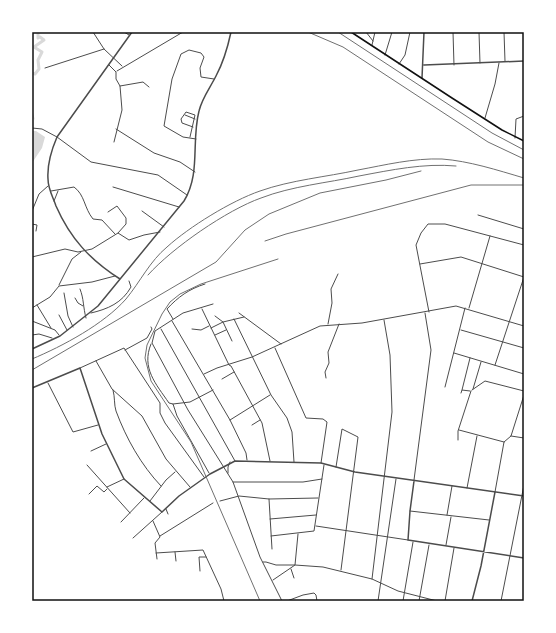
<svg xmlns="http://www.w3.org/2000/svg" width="556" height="633" font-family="Lato,sans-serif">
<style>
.water{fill:#d9d9d9}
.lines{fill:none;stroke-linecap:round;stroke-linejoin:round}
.stream{stroke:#d9d9d9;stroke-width:1}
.river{stroke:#d9d9d9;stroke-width:3}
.minor{stroke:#4c4c4c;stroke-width:1}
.tertiary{stroke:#4c4c4c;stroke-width:1.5}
.secondary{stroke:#111;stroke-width:1.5}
.rail{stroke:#707070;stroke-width:1}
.neatline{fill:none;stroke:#111;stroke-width:1.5}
</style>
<rect width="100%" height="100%" fill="#fff"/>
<path class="water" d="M32,131H36L45,137L42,148L32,163Z"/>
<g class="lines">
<path class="stream" d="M32,110L34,119"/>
<path class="river" d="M32,62V67
M32,73L35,74L39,69L38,60L42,52L34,47L44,40L40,37L38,38V32"/>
<path class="minor" d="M93,32L104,49L122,66
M124,32L129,35
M366,32L373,41
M453,32L454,65
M479,32L480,63
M504,32L505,61
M372,45L375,32
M385,55L392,32
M399,64L405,55L410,32
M109,65L116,72V79L120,86L122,110L114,142
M45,68L104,49
M117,71L183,32
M120,86L143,82L149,87
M185,115L195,119
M485,118L495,84L499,63
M32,128L42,129L57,137L91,162L158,175L187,195
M116,129L154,153L180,162L195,172
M190,137L195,115L186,112L181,119L182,123L193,127
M515,138L516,119L524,116
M196,139L183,137L164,126L172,79L181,54L189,50L201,53L204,57L200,68L201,77L214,79
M113,187L179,207
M51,191L74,187C85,195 84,208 93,219L102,220L115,234
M54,201L58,191
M32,211L39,194L48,186
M142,211L164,227
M108,212L117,206L126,218V224L118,233
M478,215L524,229
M32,224L37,225L36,231
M32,257L65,249L78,252L92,249L118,233L129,240L144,235L160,232
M420,264L461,257L524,277
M59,285L72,259L81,252
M80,289C84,299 83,307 86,318
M64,293L68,316L73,327
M75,298L78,303L83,306
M213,304L183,313L155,331L152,343L188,410L233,482L260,557L282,601
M37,305L51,328
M32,308L50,297L59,286L92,282L115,276
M469,308L490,236
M202,309L229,365L231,366L262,423L270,461
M429,312L416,245L421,233L428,224H445L524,245
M91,313C108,309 122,303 131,287L129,281
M239,313L281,344
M59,315L67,330
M215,316L223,322L232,341
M173,319L167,309C178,297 189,289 205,284
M234,319L271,395L287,418L292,432L294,462
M32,321L55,330L59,335
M172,321L230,420L246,453L247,460
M328,324L332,303L331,289L338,274
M211,328L223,322L244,317
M161,329L235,461
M192,329L201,330L209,326
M461,330L524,348
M32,335L39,334L52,338
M215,335L226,330
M151,344C141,368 156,384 169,403L173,404L177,416L209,473
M275,348L306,418L323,419L327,422L321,463
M125,350L147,338L152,329L151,327
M454,353L524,374
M96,361L112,389L142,416L166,459L190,487
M495,365L524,277
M80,368L124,348L160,403V413L165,423L204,477
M204,374L217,368L252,357L320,326L362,323L456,306L524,326
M326,378L325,372L329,363L328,352L339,324
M222,379L234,372
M48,383L73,432L98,425
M445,387L465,308
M473,389L481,362
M113,390C115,397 114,405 116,411C126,438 141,465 161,486
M462,390L470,358
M472,390L485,381L524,391
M461,393L462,390L470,391
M173,404L190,402L213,390
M230,420L270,395
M252,425L260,420
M459,430L504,442
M511,436L524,438
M458,440V431L471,391
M91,451L106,444
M87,465L130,513
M336,467L342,429L358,437L341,570
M228,473V467L230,462
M414,480L431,350L425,313
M233,482H303L322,479
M107,487L124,479
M467,488L477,436
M495,492L504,442L511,436L524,395
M89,494L97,486L104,492L107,489
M269,499L272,549
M150,501L166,480L175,472
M220,501L239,496L269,499L318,498
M166,509L168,514
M410,511L489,520
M447,515L452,486
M270,519L316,515
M153,521L160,537L155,543L157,559
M121,522L144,498
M316,526L408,540
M160,536L213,503
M271,536L314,531L324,465
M133,538L162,512
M446,545L451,517
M175,552L176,561
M156,553L203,550L221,589L224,601
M263,562H266L276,565H295L298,534
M291,569L294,578
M200,571L199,557H206
M372,579L392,412L390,355L384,320
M273,580L295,565L323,567L372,579L398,591L437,601
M287,601L303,595L314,593L316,595L317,601
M378,601L396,479
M403,601L413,542
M419,601L429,545
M445,601L454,548
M501,601L524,485"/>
<path class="tertiary" d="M424,65L524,61
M422,78L424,32
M120,279C90,260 70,238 56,206C53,197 48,189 48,179C47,165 51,151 57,137L132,32
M32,349L60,336L98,306L184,201C201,173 191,142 199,111C202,98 210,88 216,76C223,63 228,46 231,32
M32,388L80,368L102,434L124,479L162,512L179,496L210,474L235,461L321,463L355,472L524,496
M414,481L410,511L408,540L524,558
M472,601L481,566L495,492"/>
<path class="secondary" d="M351,32L452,98L502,130L524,141"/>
<path class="rail" d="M308,32L343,47L488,142L524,159
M338,32L492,133L524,150
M265,241L286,234L471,185H524
M148,275C172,248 227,210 261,198C292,186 327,183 359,176C391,170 424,163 456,166
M32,359C63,346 104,324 126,299C140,282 150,261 167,247C189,227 231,201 260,191C291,180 326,177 358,170C385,165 413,158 442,159C469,161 497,170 524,178
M32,370L216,262L245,230L269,214L320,193L386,180L421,171
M260,601L191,442L151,381L145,358L147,345L162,314L170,302L180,294L201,284L278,259"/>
</g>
<rect width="556" height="633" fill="none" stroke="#ffffff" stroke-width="66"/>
<rect x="33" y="33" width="490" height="567" class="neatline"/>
</svg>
